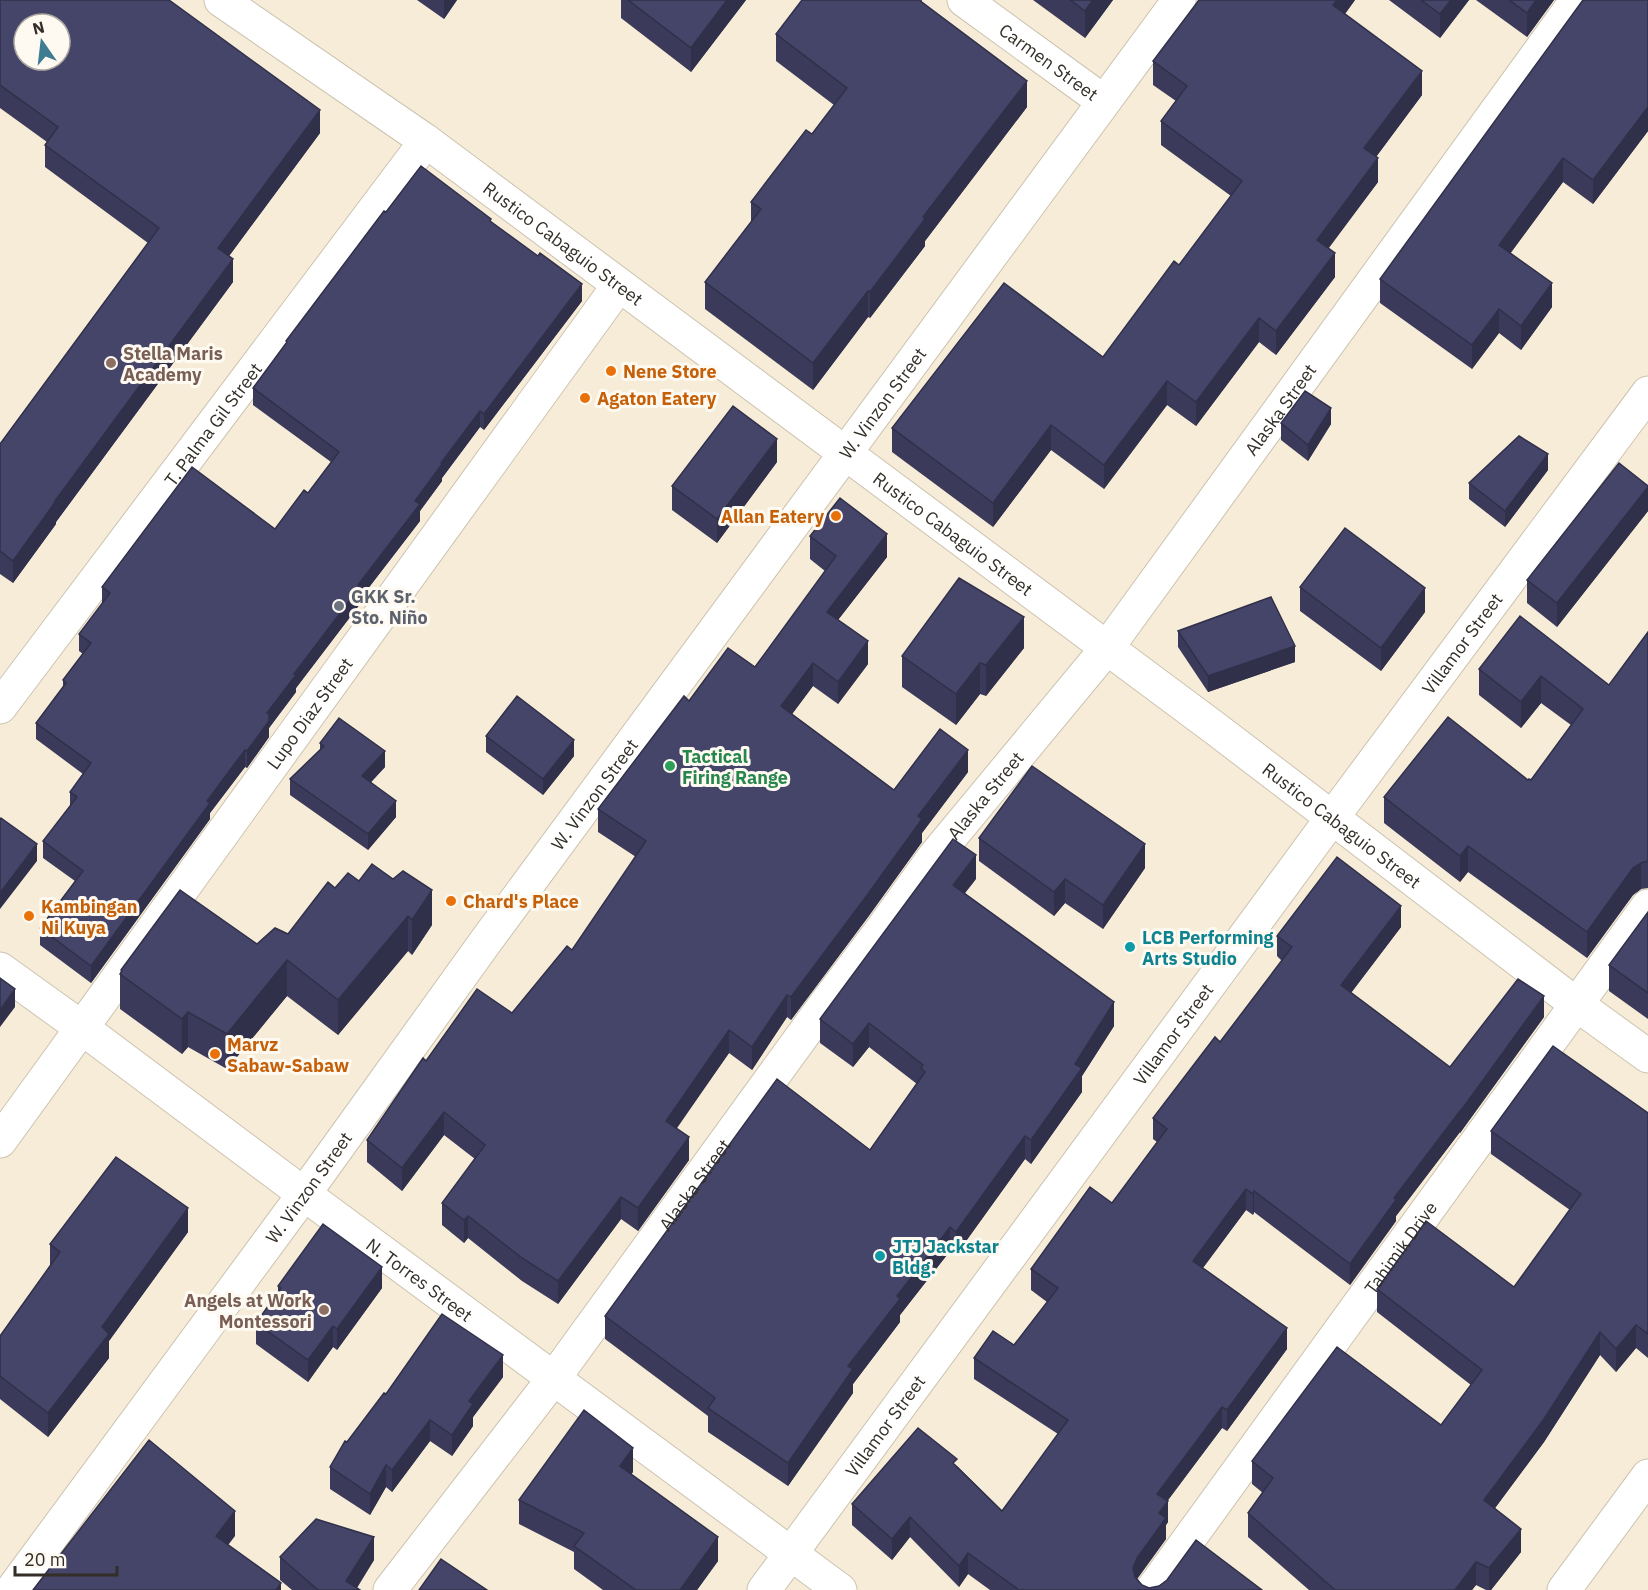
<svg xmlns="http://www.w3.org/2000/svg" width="1648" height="1590" font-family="'IBM Plex Sans',sans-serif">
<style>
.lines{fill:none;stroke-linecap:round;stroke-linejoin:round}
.minor-casing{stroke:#ccc3b0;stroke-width:35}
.minor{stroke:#fff;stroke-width:33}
.wall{fill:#3b3a5a}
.shaded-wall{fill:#30304a}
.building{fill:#454469;stroke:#30304a;stroke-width:1.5;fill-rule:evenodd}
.education-dot{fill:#8d6e63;stroke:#fefaf2;stroke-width:2}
.food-dot{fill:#e8710a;stroke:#fefaf2;stroke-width:2}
.worship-dot{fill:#6b7280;stroke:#fefaf2;stroke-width:2}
.leisure-dot{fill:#2e9e5b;stroke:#fefaf2;stroke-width:2}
.culture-dot{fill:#0f9aa8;stroke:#fefaf2;stroke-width:2}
.labels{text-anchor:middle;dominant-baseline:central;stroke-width:6;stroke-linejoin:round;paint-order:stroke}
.street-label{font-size:18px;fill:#332f28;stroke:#fefaf2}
.education-label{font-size:18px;font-weight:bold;fill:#785e54;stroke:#fefaf2;text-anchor:start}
.food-label{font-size:18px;font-weight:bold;fill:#c56008;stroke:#fefaf2;text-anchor:start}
.worship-label{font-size:18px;font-weight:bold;fill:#5b616d;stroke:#fefaf2;text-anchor:start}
.leisure-label{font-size:18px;font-weight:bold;fill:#27864d;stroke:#fefaf2;text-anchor:start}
.culture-label{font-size:18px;font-weight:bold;fill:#0d838f;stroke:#fefaf2;text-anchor:start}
</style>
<rect width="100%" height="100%" fill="#f6ecd8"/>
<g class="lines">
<defs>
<g id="minor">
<path id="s1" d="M221,0L426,141L1216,729L1576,1004L1648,1056"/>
<path id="s2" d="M964,0L1103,101"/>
<path id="s3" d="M0,707L426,141"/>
<path id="s4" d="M0,969L82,1028L304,1194L840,1590"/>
<path id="s5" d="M0,1141L619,285"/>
<path id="s6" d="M12,1590L304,1194L486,941L1179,0"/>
<path id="s7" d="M390,1590L554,1378L824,1006L883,928L934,857L1107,648L1577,0"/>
<path id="s8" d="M764,1590L1332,818L1648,393"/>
<path id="s9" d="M1152,1590L1648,906"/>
<path d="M1564,1590L1648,1476"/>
</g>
</defs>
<use href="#minor" class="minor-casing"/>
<use href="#minor" class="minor"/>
</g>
<path class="wall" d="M0,0L320,133L229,256L233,282L56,522V524L13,583L0,574V444L148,243L45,167V145L47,142L0,108Z
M417,0H457L444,19Z
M621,0H746L691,72L621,18Z
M922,0V2L1027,107L925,241V246L870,318L868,317L813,390L705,309V282L751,222V202L812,134L834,105L776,61V34Z
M1033,0H1113L1085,38Z
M1355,0L1345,14L1422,95L1376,157L1378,182L1328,248L1335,277L1276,355L1259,342L1196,426L1167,405L1104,489L1051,450L993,527L892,452V428L1103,357L1179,265L1231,196L1161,145V121L1176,101L1153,85V61Z
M1389,0H1469L1440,38Z
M1476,0H1554L1527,37Z
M1648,0V131L1593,204L1563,182L1510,253L1552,307L1521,350L1499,333L1472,369L1380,303V279Z
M386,212L491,222L582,301L484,430L480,427L442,478V481L420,511V521L360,599V604L296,688V692L269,728V737L247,768L245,767L210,813V819L91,983L40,945V928L75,881L43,858V841L70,806V792L83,774L36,739V723L63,688V680L83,654L79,651V634L102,604V587L275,529L308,493L331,462L253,405V388L286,344V341Z
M1281,423L1331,424L1308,461L1281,440Z
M777,462L717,543L672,510V486Z
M1548,470L1505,527L1469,499V483Z
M1648,486V511L1557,627L1527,603V580Z
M810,536L887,557L838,620L868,664L838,704L813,686L792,714L894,790L968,772L922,833V842L868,917L791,1020L787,1017L752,1070L729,1053L676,1128L689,1160L638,1231L621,1219L558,1304L522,1281L468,1238L464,1243L442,1225V1203L475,1159L444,1135L402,1191L367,1162V1140L426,1061L512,1013L572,950L636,857L598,832V809L689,701L755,667L825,571L810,559Z
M1300,587L1425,612L1381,671L1300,611Z
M1178,631L1295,662L1208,692L1178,647Z
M1648,632V888L1641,889L1633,895L1587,958L1468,872L1460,882L1384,823V797L1531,780L1571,725L1541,703L1521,728L1479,695V669L1609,685Z
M1024,648L986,696L980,694L956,725L902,687V656Z
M486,736L574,756L543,795L486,752Z
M320,743L385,767L371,782L396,817L368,850L290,795V779L320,750Z
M979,838L1145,868L1103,929L1065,903L1054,916L979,861Z
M976,879L965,893L1114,1026L1082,1076V1092L1031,1164L1025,1159L956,1255L950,1251L900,1315V1322L853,1384V1393L788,1486L708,1432V1416L605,1339V1316L870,1150L917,1084L869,1047L853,1067L820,1043V1019Z
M359,881L432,925L412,955L408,951L338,1035L287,996L227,1069L188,1047L182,1054L120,1009V974L121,970L257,944L288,934L335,888Z
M1648,912V1019L1609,991V965Z
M1401,927L1351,993L1450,1067L1544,1017L1460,1133V1132L1396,1216V1221L1350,1285L1254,1212L1253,1215L1246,1210L1203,1268L1287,1349L1227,1431L1222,1428L1167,1501L1168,1522L1166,1525V1539L1137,1579L1142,1585L1149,1588L1262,1590H990L968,1574L959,1587L910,1537L892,1560L852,1525V1504L957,1466L1002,1511L1058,1434L974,1379V1358L1014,1345L1047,1302L1031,1290V1269L1112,1203L1157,1142L1153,1139V1118L1220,1042L1282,961L1277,956V936Z
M1648,1113V1358L1636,1348L1616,1372L1600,1355L1544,1442L1495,1508L1521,1552L1491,1590H1486L1476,1585L1472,1590H1309L1248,1537V1513L1263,1493L1252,1484V1461L1441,1425L1471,1385L1377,1312V1289L1514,1287L1570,1210L1491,1154V1131Z
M188,1232L109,1341V1358L48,1437L0,1399V1336L50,1266V1244Z
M278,1286L382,1288L337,1350L333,1347L308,1382L256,1344V1323L278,1292Z
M503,1377L473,1417V1426L452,1456L430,1441L392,1492L386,1487L370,1515L330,1489V1467L347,1442L386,1394Z
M633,1472L631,1474L718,1561L697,1590H603L574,1569V1552L519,1524V1500Z
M280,1557L374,1560L357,1588L360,1590H292L280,1580Z"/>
<path class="shaded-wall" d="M444,0H457L444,19Z
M727,0H746L691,72V48Z
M1093,0H1113L1085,38V11Z
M1337,0H1355L1333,30V5Z
M1451,0H1469L1440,38V14Z
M1536,0H1554L1527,37V13Z
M1422,71V95L1364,173V148Z
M1027,81V107L925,241V246L870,318V292L923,217Z
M1648,107V131L1593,204V180Z
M320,110V133L218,271V248Z
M1378,158V182L1317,264V240Z
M1563,158V182L1499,269V245Z
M1335,253V277L1276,355V331Z
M233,259V282L56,522V524L13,583V561L55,501Z
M1552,283V307L1521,350V326Z
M582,284V301L484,430V414Z
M868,291V317L813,390V363Z
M1499,309V333L1472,369V345Z
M1259,318V342L1196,426V402Z
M1167,381V405L1104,489V465Z
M1331,408V424L1308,461V445Z
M480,411V427L442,478V481L420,511V521L360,599V604L296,688V692L269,728V737L247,768V751L267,713L294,674L358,585L441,463Z
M1051,425V450L993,527V503Z
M777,439V462L717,543V519Z
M1548,454V470L1505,527V511Z
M1648,487V511L1557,627V603Z
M887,534V557L827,634V612Z
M1425,588V612L1381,671V648Z
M1024,617V648L986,696V665Z
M868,641V664L838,704V682Z
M1295,646V662L1208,692V676Z
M813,663V686L781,729V706Z
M980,663V694L956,725V694Z
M1541,676V703L1521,728V702Z
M574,740V756L543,795V779Z
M245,750V767L210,813V819L91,983V966L207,801Z
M968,750V772L922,833V842L868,917L791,1020V997L918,816Z
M385,751V767L362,792V776Z
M396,801V817L368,850V834Z
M37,844V861L0,909V893Z
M1145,844V868L1103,929V905Z
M1468,846V872L1460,882V856Z
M976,855V879L953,908V885Z
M1641,863V889L1633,895L1587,958V932L1633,868Z
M1065,879V903L1054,916V892Z
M432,890V925L412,955V920Z
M1401,906V927L1341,1006V985Z
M408,916V951L338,1035V1000Z
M287,960V996L227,1069V1034Z
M15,989V1007L0,1027V1010Z
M787,995V1017L752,1070V1047Z
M1544,996V1017L1460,1133V1112Z
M1114,1002V1026L1082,1076V1092L1031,1164V1140L1075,1064Z
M188,1012V1047L182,1054V1019Z
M869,1023V1047L853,1067V1044Z
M729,1030V1053L666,1144V1121Z
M1460,1111V1132L1396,1216V1221L1350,1285V1264L1394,1198Z
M444,1112V1135L402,1191V1168Z
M1025,1136V1159L956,1255V1232Z
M689,1137V1160L638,1231V1208Z
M1246,1189V1210L1193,1281V1261Z
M1254,1191V1212L1253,1215V1194Z
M621,1197V1219L558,1304V1281Z
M188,1208V1232L109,1341V1358L48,1437V1413L102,1327Z
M468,1216V1238L464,1243V1220Z
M950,1227V1251L900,1315V1322L853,1384V1393L788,1486V1463L848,1366L897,1296Z
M382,1267V1288L337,1350V1329Z
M1636,1325V1348L1616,1372V1349Z
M333,1326V1347L308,1382V1360Z
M1287,1328V1349L1227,1431V1410Z
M1600,1332V1355L1544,1442L1484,1523V1500Z
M503,1355V1377L473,1417V1426L452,1456V1435L469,1401Z
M1222,1407V1428L1157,1515V1494Z
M430,1420V1441L392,1492V1470Z
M633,1448V1472L620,1490V1466Z
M386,1465V1487L370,1515V1494Z
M1168,1501V1522L1166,1525V1539L1137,1579L1133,1589V1568L1137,1558L1159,1513Z
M235,1511V1536L216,1561V1536Z
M910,1517V1537L892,1560V1539Z
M1521,1529V1552L1491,1590H1489V1568Z
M374,1537V1560L355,1590L346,1581Z
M718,1537V1561L697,1590H680Z
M968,1553V1574L959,1587V1566Z
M1476,1562V1585L1472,1590H1455Z
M281,1583V1590H276Z"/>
<path class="building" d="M0,0H169L320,110L218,248L233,259L55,501H56L13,561L0,551V444L159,228L45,145L58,127L0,85ZM24,24H60V60H24Z
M628,0H727L691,48Z
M802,0H919L1027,81L923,217L925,219L870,292L868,291L813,363L705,282L761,209L751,202L806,130L812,134L847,88L776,34Z
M1070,0H1093L1085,11Z
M1199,0H1337L1333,5L1422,71L1364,148L1378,158L1317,240L1335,253L1276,331L1259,318L1196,402L1167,381L1104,465L1051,425L993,503L892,428L1004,283L1103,357L1174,261L1179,265L1242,181L1161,121L1187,86L1153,61Z
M1421,0H1451L1440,14Z
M1509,0H1536L1527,13Z
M1583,0H1648V107L1593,180L1563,158L1499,245L1552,283L1521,326L1499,309L1472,345L1380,279Z
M421,166L491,219L490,221L538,256L540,253L582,284L484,414L480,411L441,463L442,464L415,501L420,504L358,585L360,587L294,674L296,675L267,713L269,714V721L247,751L245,750L207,801L210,803L91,966L40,928L83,871L43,841L77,797L70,792L91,763L36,723L66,683L63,680L91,643L79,634L110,593L102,587L192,467L275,529L304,490L308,493L339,452L253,388L287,342L286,341L384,211L386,212Z
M1305,391L1331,408L1308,445L1281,423Z
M733,406L777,439L717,519L672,486Z
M1519,436L1548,454L1505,511L1469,483Z
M1619,463L1648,486V487L1557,603L1527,580Z
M840,498L887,534L827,612L868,641L838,682L813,663L781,706L894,790L940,729L968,750L918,816L922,819L868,894L791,997L787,995L752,1047L729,1030L666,1121L689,1137L638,1208L621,1197L558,1281L522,1258L468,1216L464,1220L442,1203L485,1145L444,1112L402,1168L367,1140L423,1058L426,1061L477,989L512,1013L567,946L572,950L646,841L598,809L684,696L689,701L728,648L755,667L836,556L810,536Z
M1345,528L1425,588L1381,648L1300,587Z
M959,578L1024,617L986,665L980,663L956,694L902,656Z
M1271,597L1295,646L1208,676L1178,631Z
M1520,616L1609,685L1648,632V861L1641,863L1633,868L1587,932L1468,846L1460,856L1384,797L1448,717L1528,780L1529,779L1531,780L1583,709L1541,676L1521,702L1479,669Z
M517,696L574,740L543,779L486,736Z
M339,718L385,751L362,776L396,801L368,834L290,779L324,746L320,743Z
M1032,766L1145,844L1103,905L1065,879L1054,892L979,838Z
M1,818L37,844L0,893V820Z
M953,839L976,855L953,885L1114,1002L1075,1064L1082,1068L1031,1140L1025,1136L956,1232L950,1227L897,1296L900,1299L848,1366L853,1369L788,1463L708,1408L715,1398L605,1316L777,1079L870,1150L925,1072L921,1068L923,1065L869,1023L853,1044L820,1019Z
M1337,857L1401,906L1341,985L1450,1067L1518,979L1544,996L1460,1112V1111L1394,1198L1396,1200L1350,1264L1254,1191L1253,1194L1246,1189L1193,1261L1287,1328L1227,1410L1222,1407L1157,1494L1168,1501L1159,1513L1166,1518L1137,1558L1133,1568L1135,1577L1142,1585L1149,1588L1159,1586L1167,1580L1196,1540L1262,1590H1019L968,1553L959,1566L910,1517L892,1539L852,1504L918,1428L957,1459L953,1463L1002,1511L1068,1420L974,1358L993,1331L1014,1345L1058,1288L1031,1269L1090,1187L1112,1203L1167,1129L1153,1118L1215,1037L1220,1042L1292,947L1277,936Z
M372,864L393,879L403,871L432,890L412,920L408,916L338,1000L287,960L227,1034L188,1012L182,1019L120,974L122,971L121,970L180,890L257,944L275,928L288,934L328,882L335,888L348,873L359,881Z
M1648,912V993L1609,965Z
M0,978L15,989L0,1010Z
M1553,1046L1648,1113V1334L1636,1325L1616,1349L1600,1332L1544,1419L1484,1500L1521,1529L1489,1568L1476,1562L1455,1590H1335L1248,1513L1273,1478L1252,1461L1337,1347L1441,1425L1482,1370L1377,1289L1426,1221L1514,1287L1581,1194L1491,1131Z
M116,1157L188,1208L102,1327L109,1334L48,1413L0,1376V1336L60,1252L50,1244Z
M323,1224L382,1267L337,1329L333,1326L308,1360L256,1323L281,1288L278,1286Z
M442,1314L503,1355L469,1401L473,1404L452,1435L430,1420L392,1470L386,1465L370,1494L330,1467L345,1441L347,1442L384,1393L386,1394Z
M584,1410L633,1448L620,1466L718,1537L680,1590H636L574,1546L584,1533L519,1500Z
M149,1440L235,1511L216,1536L281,1583L276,1590H33Z
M316,1519L374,1537L346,1581L360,1590H318L280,1557Z
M441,1559L487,1590H419Z"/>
<g class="education-dot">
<circle cx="111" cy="363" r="6"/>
<circle cx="324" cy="1310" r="6"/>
</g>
<g class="food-dot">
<circle cx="611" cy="371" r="6"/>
<circle cx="585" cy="398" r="6"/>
<circle cx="836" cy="516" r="6"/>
<circle cx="451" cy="901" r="6"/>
<circle cx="29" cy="916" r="6"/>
<circle cx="215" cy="1054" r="6"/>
</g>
<circle class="worship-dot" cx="339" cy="606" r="6"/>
<circle class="leisure-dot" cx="670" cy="766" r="6"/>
<g class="culture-dot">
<circle cx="1130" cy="947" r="6"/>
<circle cx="880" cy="1256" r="6"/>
</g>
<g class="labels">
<g class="street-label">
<text stroke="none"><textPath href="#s2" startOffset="105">Carmen Street</textPath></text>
<text stroke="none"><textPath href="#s1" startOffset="420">Rustico Cabaguio Street</textPath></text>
<text stroke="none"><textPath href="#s6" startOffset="1472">W. Vinzon Street</textPath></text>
<text stroke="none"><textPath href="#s7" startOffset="1479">Alaska Street</textPath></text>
<text stroke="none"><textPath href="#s3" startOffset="354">T. Palma Gil Street</textPath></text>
<text stroke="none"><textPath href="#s1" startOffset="906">Rustico Cabaguio Street</textPath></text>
<text stroke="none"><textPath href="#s8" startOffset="1176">Villamor Street</textPath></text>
<text stroke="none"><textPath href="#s5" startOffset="528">Lupo Diaz Street</textPath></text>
<text stroke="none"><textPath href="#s6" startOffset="986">W. Vinzon Street</textPath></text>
<text stroke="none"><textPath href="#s7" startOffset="993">Alaska Street</textPath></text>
<text stroke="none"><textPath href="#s1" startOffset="1392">Rustico Cabaguio Street</textPath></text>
<text stroke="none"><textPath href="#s8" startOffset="690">Villamor Street</textPath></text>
<text stroke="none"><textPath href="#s7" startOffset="507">Alaska Street</textPath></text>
<text stroke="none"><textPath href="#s6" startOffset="500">W. Vinzon Street</textPath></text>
<text stroke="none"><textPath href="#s9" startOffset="423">Tahimik Drive</textPath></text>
<text stroke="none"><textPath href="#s4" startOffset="522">N. Torres Street</textPath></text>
<text stroke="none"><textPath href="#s8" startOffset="204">Villamor Street</textPath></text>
</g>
<g class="education-label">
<text x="123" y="353">Stella Maris<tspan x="123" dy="21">Academy</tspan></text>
<text x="312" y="1300" text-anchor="end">Angels at Work<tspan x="312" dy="21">Montessori</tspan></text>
</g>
<g class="food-label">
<text x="623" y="371">Nene Store</text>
<text x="597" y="398">Agaton Eatery</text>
<text x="824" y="516" text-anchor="end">Allan Eatery</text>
<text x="463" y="901">Chard's Place</text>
<text x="41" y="906">Kambingan<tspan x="41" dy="21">Ni Kuya</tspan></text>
<text x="227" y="1044">Marvz<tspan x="227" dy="21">Sabaw-Sabaw</tspan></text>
</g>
<g class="worship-label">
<text x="351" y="596">GKK Sr.<tspan x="351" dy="21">Sto. Niño</tspan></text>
</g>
<g class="leisure-label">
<text x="682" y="756">Tactical<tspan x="682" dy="21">Firing Range</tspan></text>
</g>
<g class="culture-label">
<text x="1142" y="937">LCB Performing<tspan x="1142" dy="21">Arts Studio</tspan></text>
<text x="892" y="1246">JTJ Jackstar<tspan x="892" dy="21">Bldg.</tspan></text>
</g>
</g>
<g transform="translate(42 42) rotate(346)"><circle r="28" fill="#fefaf2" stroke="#ada9a1" stroke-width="1.5"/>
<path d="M0-4.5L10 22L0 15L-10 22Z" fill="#3e7c91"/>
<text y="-9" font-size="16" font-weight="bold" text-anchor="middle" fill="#332f28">N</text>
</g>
<path d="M15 1566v9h102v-9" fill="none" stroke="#332f28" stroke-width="3"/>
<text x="24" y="1566" font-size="18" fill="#332f28" stroke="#fefaf2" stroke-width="4.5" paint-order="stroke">20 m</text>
</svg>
